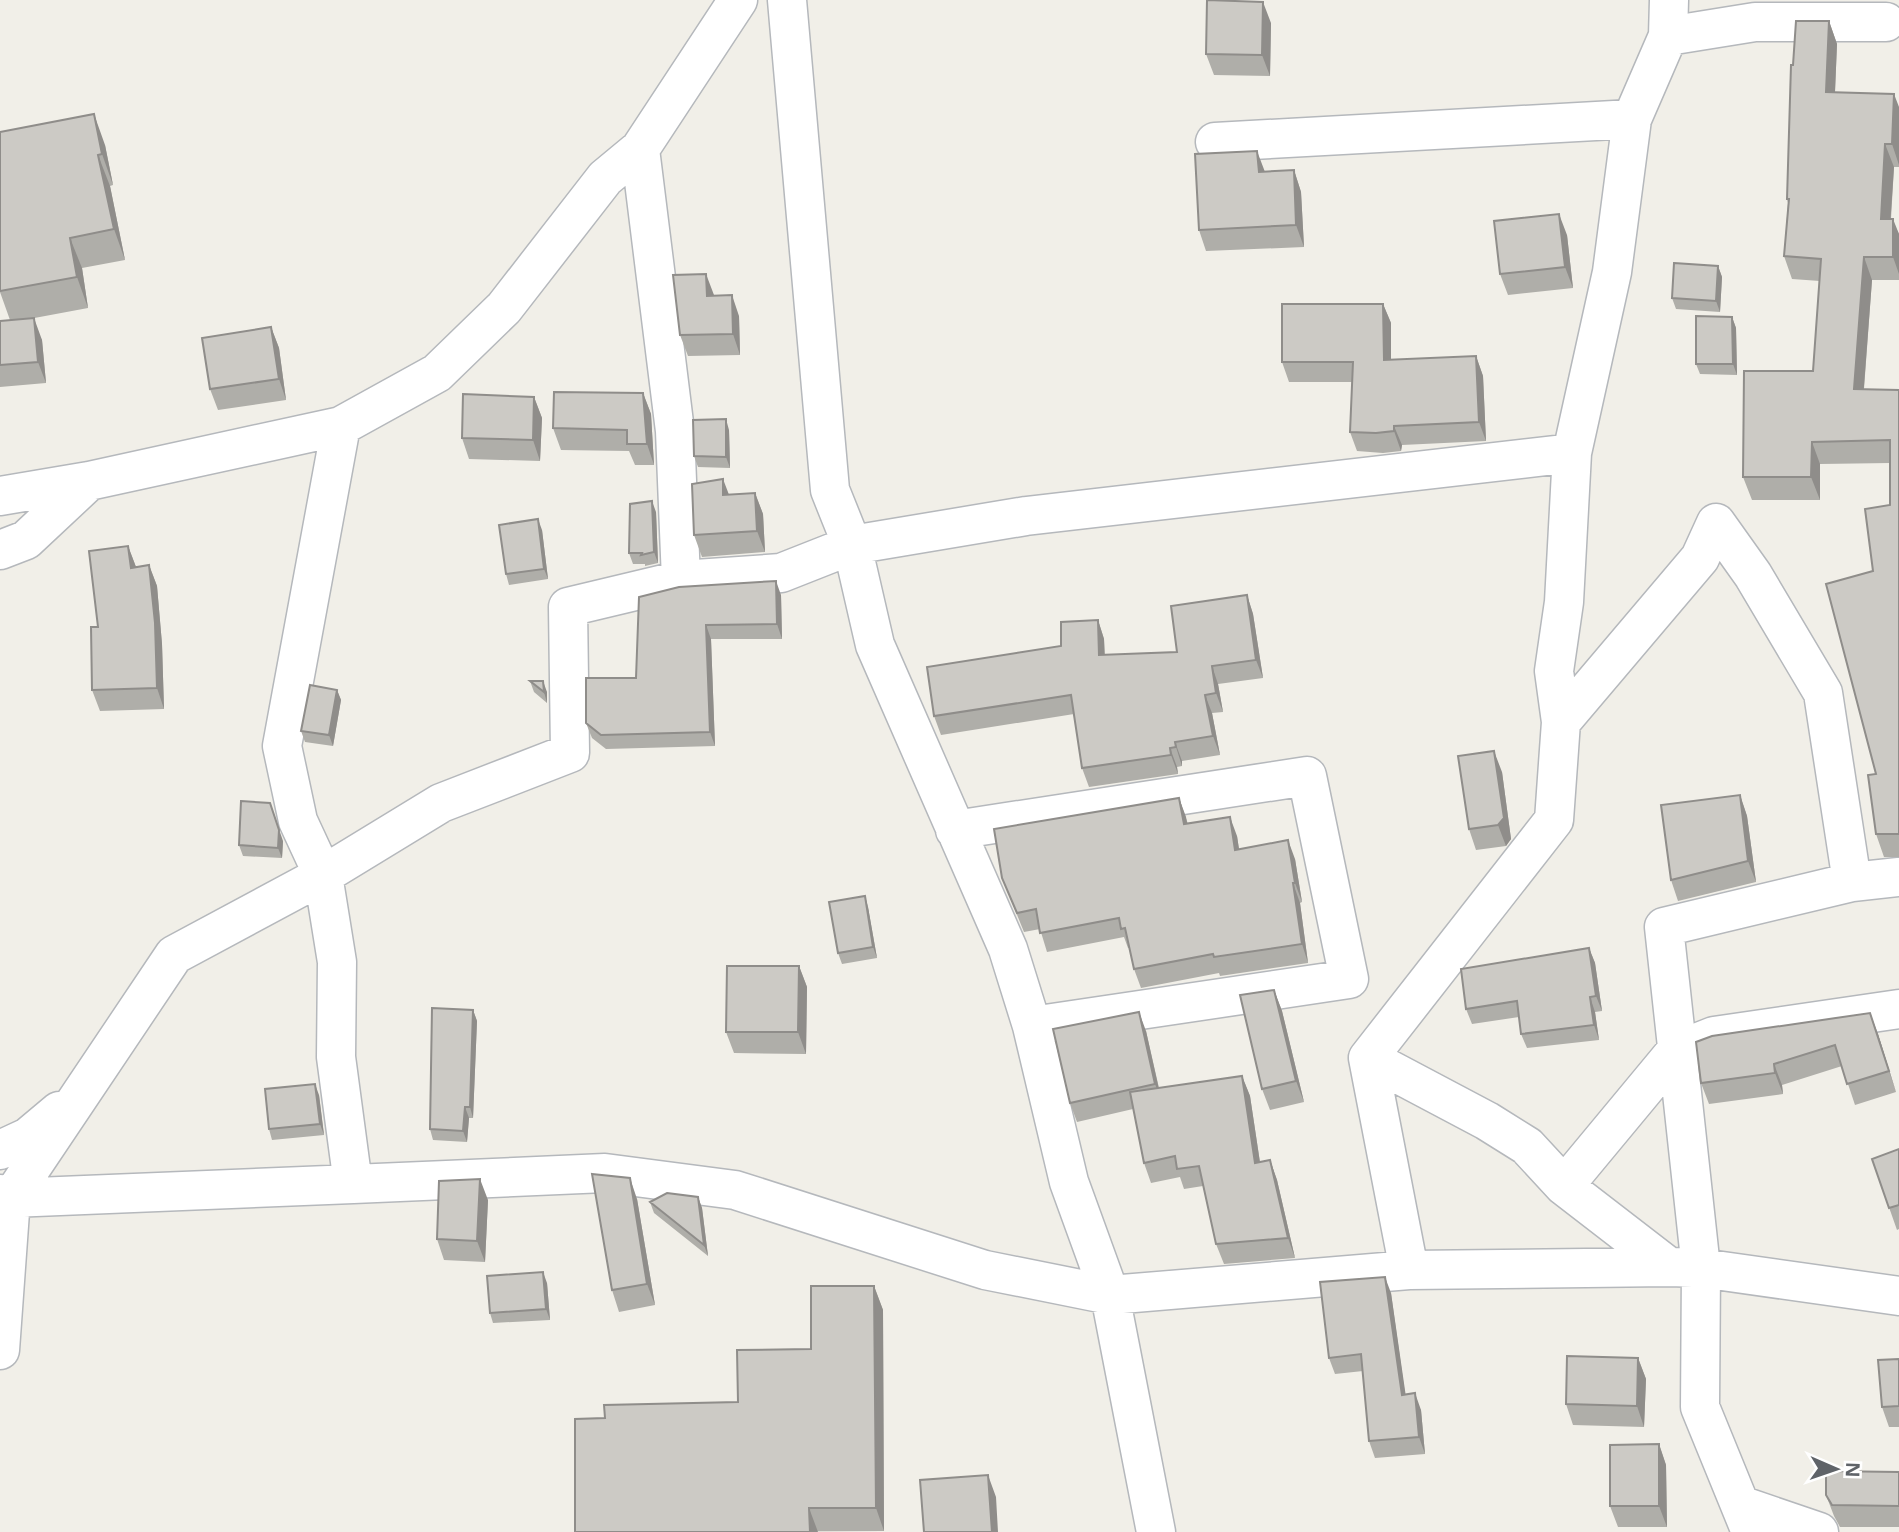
<svg xmlns="http://www.w3.org/2000/svg" width="1899" height="1532" font-family="'Open Sans',sans-serif">
<style>
.lines{fill:none;stroke-linecap:round;stroke-linejoin:round}
.minor-casing{stroke:#b5b8bc;stroke-width:41}
.minor{stroke:#fff;stroke-width:38}
.wall{fill:#afaea9}
.shaded-wall{fill:#8f8d8a}
.building{fill:#cccac5;stroke:#8f8d8a;stroke-width:2}
</style>
<rect width="100%" height="100%" fill="#f1efe8"/>
<g class="lines">
<defs>
<path id="minor" d="M787,0L830,490L852,545L875,645L1008,949L1032,1026L1069,1182L1110,1295L1156,1532
M1668,36L1755,22H1886
M1215,142L1632,119
M640,149L675,431L681,580
M341,426L282,746L298,821L323,875L337,962L336,1057L353,1184L605,1173L735,1190L985,1270L1110,1295L1409,1270L1669,1267
M0,496L89,481L341,426L437,373L504,308L605,178L640,149L738,0
M0,550L26,540L89,481
M1561,722L1700,558L1716,523L1753,575L1823,693L1852,882L1899,877
M955,830L1307,776L1349,979L1032,1026
M1368,1058L1487,1121L1527,1146L1564,1186L1669,1267L1701,1268L1899,1296
M0,1150L28,1137L59,1111
M1564,1186L1676,1051L1714,1036L1899,1009
M0,1194L11,1198L353,1184
M1409,1270L1368,1058L1554,820L1561,722L1554,671L1564,602L1572,453L1612,272L1632,119L1668,36L1669,0
M0,1350L11,1198L174,955L323,875L441,803L570,753L568,607L681,580L781,573L852,545L1026,516L1572,453
M1740,1505L1819,1532
M1751,1532L1700,1407L1701,1268L1664,927L1852,882"/>
</defs>
<use href="#minor" class="minor-casing"/>
<use href="#minor" class="minor"/>
</g>
<path class="wall" d="M1829,21L1837,44L1835,92L1899,107V167H1894L1891,219L1899,234V280H1872L1864,389L1899,390V857H1884L1876,834L1873,571L1890,505V463L1820,464V500H1752L1743,477L1813,371L1820,281L1792,279L1784,256L1788,203L1787,199L1793,65Z
M1271,23L1270,76L1214,75L1206,54Z
M0,132L105,145L113,185L110,186L125,260L82,268L88,308L29,319L42,340L46,383L0,387V321L10,320L0,292Z
M1294,170L1301,192L1304,247L1206,251L1199,230L1265,172Z
M1567,235L1573,288L1508,295L1500,274Z
M1718,266L1722,277L1720,312L1676,309L1672,298Z
M1383,304L1391,323V360L1476,356L1483,376L1486,441L1402,445L1401,451L1383,453L1357,451L1350,432L1352,382H1289L1282,362Z
M739,316L740,355L688,356L680,335Z
M1732,317L1736,328L1737,375L1700,374L1696,364Z
M271,327L279,348L286,400L218,410L210,389Z
M643,393L651,414L654,465H635L629,451L561,450L553,428Z
M534,397L542,418L540,461L469,459L462,438Z
M729,430L730,468L698,467L694,456Z
M755,493L763,514L765,552L702,557L694,535L729,495Z
M656,512L658,563L645,566V564H633L629,553Z
M542,530L548,579L509,585L506,574Z
M128,546L136,567L149,565L157,586L162,644L164,709L100,711L92,690L98,627Z
M781,595L782,639H711L715,746L606,749L592,738L586,723L636,678L639,597Z
M1247,595L1253,614L1263,678L1218,684L1223,712L1212,713L1220,755L1182,761V766L1177,767L1178,774L1089,787L1082,768L1074,714L941,735L934,716L1061,646L1098,620L1104,639L1105,655L1177,652Z
M530,681L547,692V703L534,692Z
M337,690L341,700L333,746L305,742L301,731Z
M1502,772L1511,839L1506,846L1476,850L1469,829Z
M1740,795L1747,816L1756,882L1678,901L1671,880Z
M1179,798L1188,824L1237,836L1239,849L1295,859L1302,902L1300,903L1308,963L1220,976L1219,973L1141,988L1134,969L1130,948H1128L1124,937L1047,952L1040,929L1024,932L1002,878Z
M283,841L282,858L243,856L239,845Z
M868,907L877,958L842,964L838,953Z
M1589,948L1595,963L1602,1011L1595,1012L1599,1040L1527,1048L1521,1034L1519,1017L1472,1024L1466,1009Z
M799,966L807,987L806,1054L734,1053L726,1032Z
M1274,990L1282,1011L1304,1102L1270,1110L1262,1089Z
M473,1010L477,1021L473,1118H469L467,1142L433,1140L430,1129Z
M1146,1031L1159,1088L1242,1076L1250,1096L1260,1162L1270,1160L1277,1180L1295,1258L1224,1264L1216,1244L1203,1186L1184,1189L1180,1177L1151,1183L1144,1163L1133,1109L1077,1122L1070,1103Z
M1878,1034L1896,1092L1855,1105L1842,1066L1782,1085L1783,1094L1709,1104L1701,1083L1696,1042Z
M319,1095L324,1135L272,1140L269,1129Z
M1899,1149V1229L1897,1230L1872,1159Z
M698,1197L702,1208L708,1256L654,1213L650,1202Z
M637,1199L655,1305L619,1312L612,1290Z
M488,1200L485,1262L444,1260L437,1239Z
M547,1283L550,1320L493,1323L490,1313Z
M874,1286L883,1310L884,1531L575,1532L605,1418L738,1402L811,1349Z
M1391,1293L1405,1394L1421,1410L1425,1454L1375,1458L1369,1441L1363,1371L1335,1374L1329,1358Z
M1638,1358L1646,1379L1644,1427L1573,1425L1566,1404Z
M1899,1359V1427H1889L1882,1407Z
M1659,1444L1666,1465L1667,1527H1618L1610,1506Z
M1899,1472V1527H1840L1834,1516L1826,1495Z"/>
<path class="shaded-wall" d="M1263,2L1271,23L1270,76L1262,55Z
M1829,21L1837,44L1834,115L1826,92Z
M1894,94L1899,107V165L1892,144Z
M94,114L105,145L113,185L102,154Z
M1885,144L1894,167L1889,242L1881,219Z
M1257,151L1265,172H1259Z
M98,155L110,186L125,260L114,229Z
M1294,170L1301,192L1304,247L1296,225Z
M1559,214L1567,235L1573,288L1565,267Z
M1893,219L1899,234V274L1893,257Z
M70,238L82,268L88,308L77,277Z
M1864,257L1872,280L1862,412L1854,389Z
M1718,266L1722,277L1720,312L1716,301Z
M706,274L714,295V317L707,296Z
M732,295L739,316L740,355L733,334Z
M1383,304L1391,323V380L1384,360Z
M1732,317L1736,328L1737,375L1733,364Z
M34,318L42,340L46,383L38,362Z
M271,327L279,348L286,400L279,379Z
M1476,356L1483,376L1486,441L1479,422Z
M643,393L651,414L654,465L647,444Z
M534,397L542,418L540,461L533,440Z
M726,419L729,430L730,468L726,457Z
M1394,426L1402,445L1401,451L1394,431Z
M1812,442L1820,464V500L1811,477Z
M723,479L731,500L723,495Z
M755,493L763,514L765,552L757,531Z
M652,501L656,512L658,563L654,552Z
M538,519L542,530L548,579L544,569Z
M128,546L136,567L131,568Z
M149,565L157,586L162,644L164,709L157,688Z
M776,581L781,595L782,639L777,624Z
M1247,595L1253,614L1263,678L1256,660Z
M1098,620L1104,639L1105,674L1099,655Z
M706,625L711,639L715,746L710,732Z
M1212,666L1218,684L1223,712L1216,693Z
M543,681L547,692V703L544,692Z
M337,690L341,700L333,746L329,735Z
M1205,695L1212,713L1220,755L1213,736Z
M1175,742L1182,761V766L1176,747Z
M1170,748L1177,767L1178,774L1171,755Z
M1494,751L1502,772L1511,839L1506,846L1498,825Z
M1740,795L1747,816L1756,882L1748,861Z
M1179,798L1186,817L1191,844L1184,824Z
M270,803L283,841L282,858L278,848Z
M1230,817L1237,836L1242,869L1235,850Z
M1288,840L1295,859L1302,902L1295,883Z
M1293,883L1300,903L1308,963L1302,944Z
M865,896L868,907L877,958L873,947Z
M1589,948L1595,963L1602,1011L1596,996Z
M799,966L807,987L806,1054L798,1032Z
M1274,990L1282,1011L1304,1102L1296,1081Z
M1590,997L1595,1012L1599,1040L1594,1025Z
M473,1010L477,1021L473,1118L470,1107Z
M1139,1012L1146,1031L1162,1103L1155,1084Z
M1870,1013L1878,1034L1896,1092L1889,1071Z
M1774,1064L1782,1085L1783,1094L1775,1073Z
M1242,1076L1250,1096L1263,1183L1255,1163Z
M315,1084L319,1095L324,1135L320,1124Z
M465,1107L469,1118L467,1142L463,1131Z
M1270,1160L1277,1180L1295,1258L1288,1238Z
M630,1178L637,1199L655,1305L647,1284Z
M480,1179L488,1200L485,1262L477,1241Z
M698,1197L702,1208L708,1256L704,1245Z
M543,1272L547,1283L550,1320L546,1309Z
M1385,1277L1391,1293L1408,1411L1402,1395Z
M874,1286L883,1310L884,1531L876,1508Z
M1638,1358L1646,1379L1644,1427L1637,1406Z
M1415,1393L1421,1410L1425,1454L1419,1437Z
M1659,1444L1666,1465L1667,1527L1659,1506Z
M988,1475L996,1497L998,1532H992Z
M809,1508L818,1532H810Z"/>
<path class="building" d="M1207,0L1263,2L1262,55L1206,54Z
M1796,21H1829L1826,92L1894,94L1892,144H1885L1881,219H1893V257H1864L1854,389L1899,390V834H1876L1868,775L1876,774L1826,584L1873,571L1865,509L1890,505V440L1812,442L1811,477H1743L1744,371H1813L1821,259L1784,256L1789,199H1787L1791,65H1793Z
M94,114L102,154L98,155L114,229L70,238L77,277L0,291V132Z
M1257,151L1259,172L1294,170L1296,225L1199,230L1195,154Z
M1559,214L1565,267L1500,274L1494,221Z
M1674,263L1718,266L1716,301L1672,298Z
M706,274L707,296L732,295L733,334L680,335L673,275Z
M1282,304H1383L1384,360L1476,356L1479,422L1394,426V431L1376,433L1350,432L1353,362H1282Z
M1696,316L1732,317L1733,364H1696Z
M34,318L38,362L0,365V321Z
M271,327L279,379L210,389L202,338Z
M554,392L643,393L647,444H627V430L553,428Z
M463,394L534,397L533,440L462,438Z
M726,419V457L694,456L693,420Z
M723,479V495L755,493L757,531L694,535L692,484Z
M652,501L654,552L641,555L642,553H629L630,504Z
M538,519L544,569L506,574L499,525Z
M128,546L131,568L149,565L155,623L157,688L92,690L91,627H98L89,551Z
M776,581L777,624L706,625L710,732L601,735L586,723V678H636L639,597L679,587Z
M1247,595L1256,660L1212,666L1216,693L1205,695L1213,736L1175,742L1176,747L1170,748L1171,755L1082,768L1071,695L934,716L927,667L1061,646V622L1098,620L1099,655L1177,652L1171,606Z
M530,681H543L544,692Z
M310,685L337,690L329,735L301,731Z
M1494,751L1504,818L1498,825L1469,829L1458,756Z
M1740,795L1748,861L1671,880L1661,805Z
M1179,798L1184,824L1230,817L1235,850L1288,840L1295,883H1293L1302,944L1214,957L1213,954L1134,969L1125,928L1121,929L1119,918L1040,933L1036,909L1017,913L1002,878L994,829Z
M241,801L270,803L279,830L278,848L239,845Z
M865,896L873,947L838,953L829,902Z
M1589,948L1596,996L1590,997L1594,1025L1521,1034L1517,1001L1466,1009L1461,969Z
M727,966H799L798,1032H726Z
M1274,990L1296,1081L1262,1089L1240,995Z
M432,1008L473,1010L470,1107H465L463,1131L430,1129Z
M1139,1012L1155,1084L1070,1103L1053,1029Z
M1870,1013L1889,1071L1847,1084L1835,1045L1774,1064L1775,1073L1701,1083L1696,1042L1712,1036Z
M1242,1076L1255,1163L1270,1160L1288,1238L1216,1244L1199,1166L1177,1169L1175,1156L1144,1163L1130,1092Z
M315,1084L320,1124L269,1129L265,1089Z
M1899,1149V1205L1889,1208L1872,1159Z
M592,1174L630,1178L647,1284L612,1290Z
M480,1179L477,1241L437,1239L439,1181Z
M667,1193L698,1197L704,1245L650,1202Z
M543,1272L546,1309L490,1313L487,1276Z
M1385,1277L1402,1395L1415,1393L1419,1437L1369,1441L1361,1354L1329,1358L1320,1282Z
M811,1286H874L876,1508H809L810,1532H575V1419L605,1418L604,1405L738,1402L737,1350L811,1349Z
M1567,1356L1638,1358L1637,1406L1566,1404Z
M1899,1359V1406L1882,1407L1878,1360Z
M1659,1444V1506H1610V1445Z
M1826,1471L1899,1472V1506L1832,1505L1826,1495Z
M988,1475L992,1532H924L920,1480Z"/>
<g transform="translate(1836 1469) rotate(92)" stroke="#ffffff" stroke-width="5" paint-order="stroke">
<path d="M0-5L12 26L0 18L-12 26Z" fill="#5f6368"/>
<text y="-10" font-size="19" font-weight="bold" text-anchor="middle" fill="#5f6368">N</text>
</g>
</svg>
